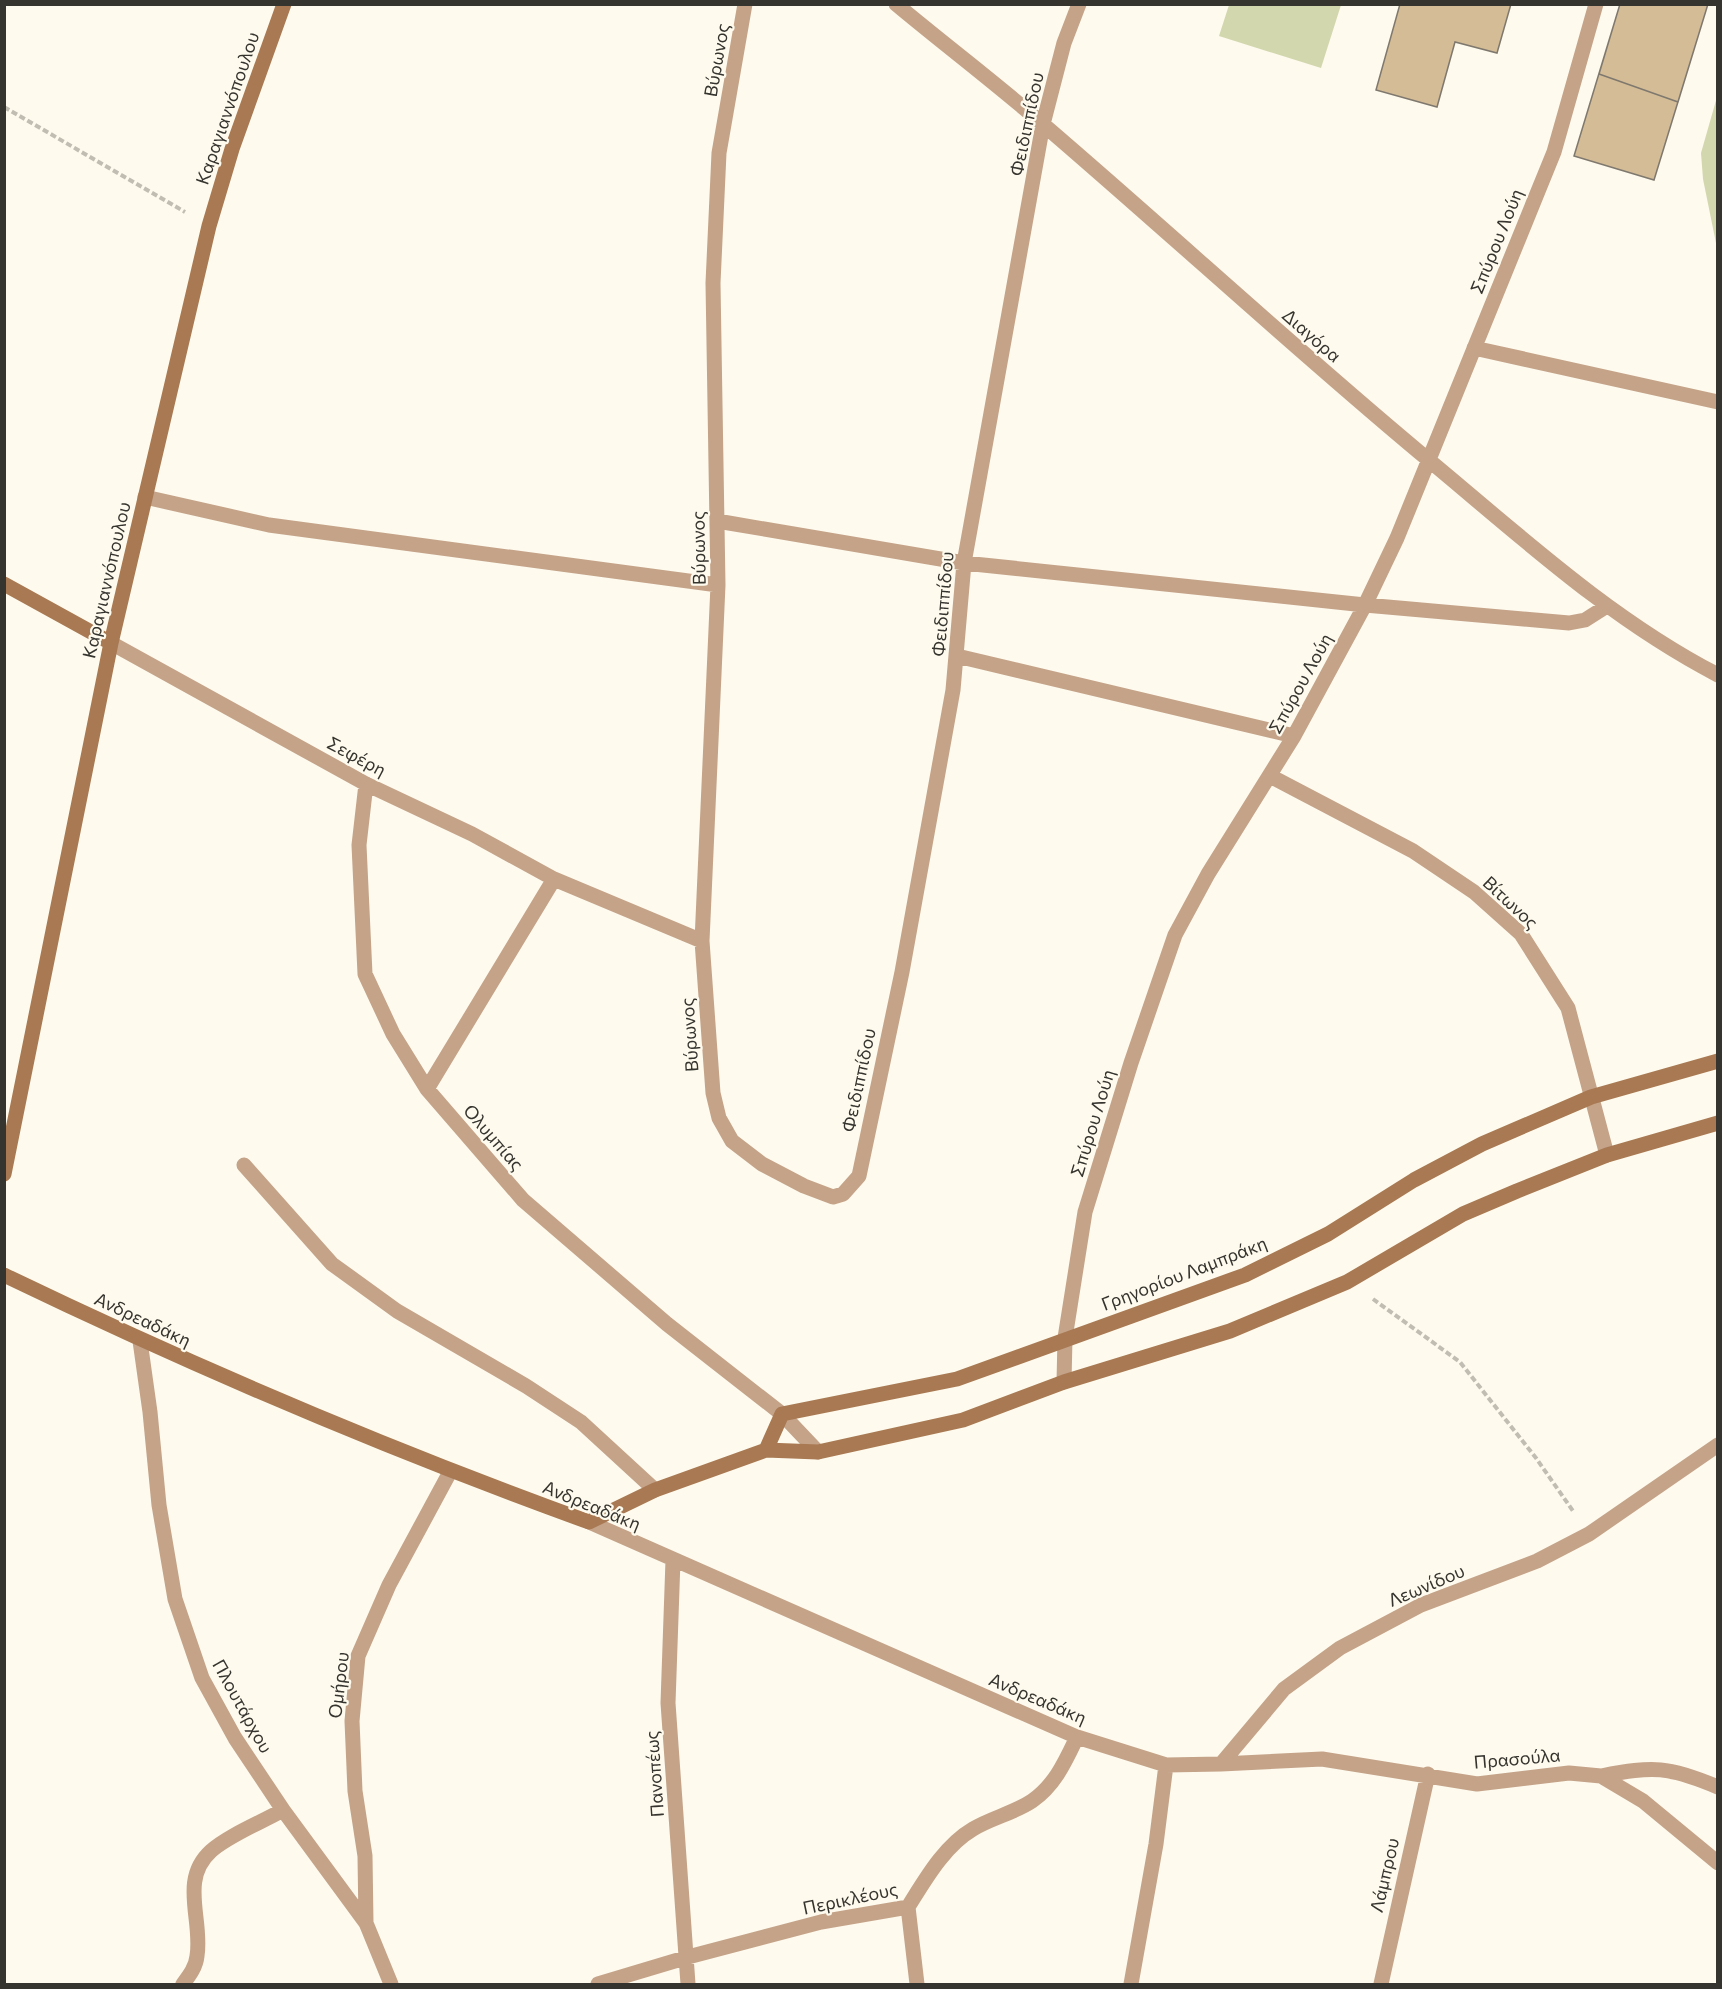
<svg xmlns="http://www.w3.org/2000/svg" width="1722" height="1989" font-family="Commissioner,sans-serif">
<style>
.green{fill:#d2d7ae}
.building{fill:#d3bc96;stroke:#7f786e;stroke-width:1.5}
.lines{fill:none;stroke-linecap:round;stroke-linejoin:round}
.path{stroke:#c1bdb3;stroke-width:4;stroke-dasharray:6 3;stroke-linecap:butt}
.street{stroke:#c4a389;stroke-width:15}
.secondary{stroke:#a87952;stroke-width:15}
.labels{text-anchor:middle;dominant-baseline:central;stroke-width:4.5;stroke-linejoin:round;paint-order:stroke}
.street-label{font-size:18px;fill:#36342f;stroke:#fefaed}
</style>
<rect width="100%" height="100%" fill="#fefaed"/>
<path class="green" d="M1229,5V4L1341,5L1321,68L1219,36Z
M1717,97V248L1703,179L1701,153Z"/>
<path class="building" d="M1400,4H1511L1497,53L1455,42L1437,107L1376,90Z
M1620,4H1708L1654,180L1574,156Z
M1620,4H1708L1678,102L1599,74Z"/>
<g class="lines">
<path class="path" d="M4,107L185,212
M1373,1299L1460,1362L1536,1458L1573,1511"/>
<path class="street" d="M745,4L719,153L713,283L718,585L702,941L713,1093L719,1118L732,1141L762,1164L804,1186L833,1197L843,1194L859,1176L902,972L953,690L964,563L1043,124L1064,43L1079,4
M896,4C945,45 997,84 1045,126C1171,234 1292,346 1419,452C1515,531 1606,617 1718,675
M1474,348L1718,402
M145,497L269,525L718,585
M717,521L964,563L1365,605L1569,623L1585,620L1607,606
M111,643L366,784L472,834L554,879L702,941
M957,656L1294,736
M1270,776L1413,851L1474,892L1521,934L1568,1008L1607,1155
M366,784L359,845L365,974L393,1034L427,1089L523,1200L667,1324L782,1414L818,1452
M427,1089L554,879
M244,1165L332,1264L397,1311L526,1386L581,1422L655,1490
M140,1341L150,1412L159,1505L175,1599L202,1678L235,1738L283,1810L366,1923L391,1984
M1064,1382L1065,1338L1085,1212L1131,1063L1175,935L1208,874L1294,736L1365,605L1397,538L1554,152L1596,4
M589,1522L1077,1737L1166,1765L1221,1764L1284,1689L1340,1648L1421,1605L1537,1561L1589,1534L1718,1445
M673,1560L668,1703L688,1984
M1221,1764L1322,1759L1477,1784L1569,1773L1601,1776L1643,1801L1718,1863
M1601,1776C1654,1766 1668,1766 1718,1787
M908,1907L917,1984
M366,1923L365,1856L355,1791L352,1721L358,1656L389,1585L450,1472
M183,1984C189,1976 196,1967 197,1956C203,1920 179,1880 211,1851C229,1835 262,1822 283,1810
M598,1984L688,1957L821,1922L908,1907C925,1880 944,1846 973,1829C991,1818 1014,1813 1032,1801C1055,1785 1065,1762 1077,1737
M1131,1984L1156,1844L1166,1765
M1381,1984L1428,1774"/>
<path class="secondary" d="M4,584L111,643
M4,1174L111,643L209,226L232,149L284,4
M4,1275C195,1367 390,1450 589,1522L655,1490L766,1450L818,1452L963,1420L1064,1382L1230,1331L1347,1282L1463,1214L1517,1191L1607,1155L1718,1123
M766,1450L782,1414L957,1379L1245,1275L1328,1234L1414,1180L1482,1144L1591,1097L1718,1061"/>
</g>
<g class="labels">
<g class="street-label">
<text transform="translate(716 60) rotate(-80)">Βύρωνος</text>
<text transform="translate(227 108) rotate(-71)">Καραγιαννόπουλου</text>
<text transform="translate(1026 124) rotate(-78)">Φειδιππίδου</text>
<text transform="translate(1496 241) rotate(-68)">Σπύρου Λούη</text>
<text transform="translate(1312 335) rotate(41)">Διαγόρα</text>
<text transform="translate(698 548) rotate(-91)">Βύρωνος</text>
<text transform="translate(106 580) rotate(-77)">Καραγιαννόπουλου</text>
<text transform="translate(942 604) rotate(-85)">Φειδιππίδου</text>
<text transform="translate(1300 683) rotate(-61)">Σπύρου Λούη</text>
<text transform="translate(357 756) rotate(28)">Σεφέρη</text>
<text transform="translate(1511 902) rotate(43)">Βίτωνος</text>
<text transform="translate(689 1035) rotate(-94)">Βύρωνος</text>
<text transform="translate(858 1080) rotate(-78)">Φειδιππίδου</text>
<text transform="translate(1092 1123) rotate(-73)">Σπύρου Λούη</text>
<text transform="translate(494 1137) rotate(49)">Ολυμπίας</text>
<text transform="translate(1184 1273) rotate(-21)">Γρηγορίου Λαμπράκη</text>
<text transform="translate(143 1319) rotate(25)">Ανδρεαδάκη</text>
<text transform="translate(592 1505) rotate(22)">Ανδρεαδάκη</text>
<text transform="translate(1426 1585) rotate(-23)">Λεωνίδου</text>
<text transform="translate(338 1685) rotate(-83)">Ομήρου</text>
<text transform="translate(1038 1698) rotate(23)">Ανδρεαδάκη</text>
<text transform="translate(243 1706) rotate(61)">Πλουτάρχου</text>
<text transform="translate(1517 1758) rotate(-5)">Πρασούλα</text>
<text transform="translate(654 1774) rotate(-94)">Πανοπέως</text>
<text transform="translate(1384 1875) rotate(-77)">Λάμπρου</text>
<text transform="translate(850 1898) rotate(-12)">Περικλέους</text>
</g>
</g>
<rect width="1722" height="1989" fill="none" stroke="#36342f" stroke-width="12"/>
</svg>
